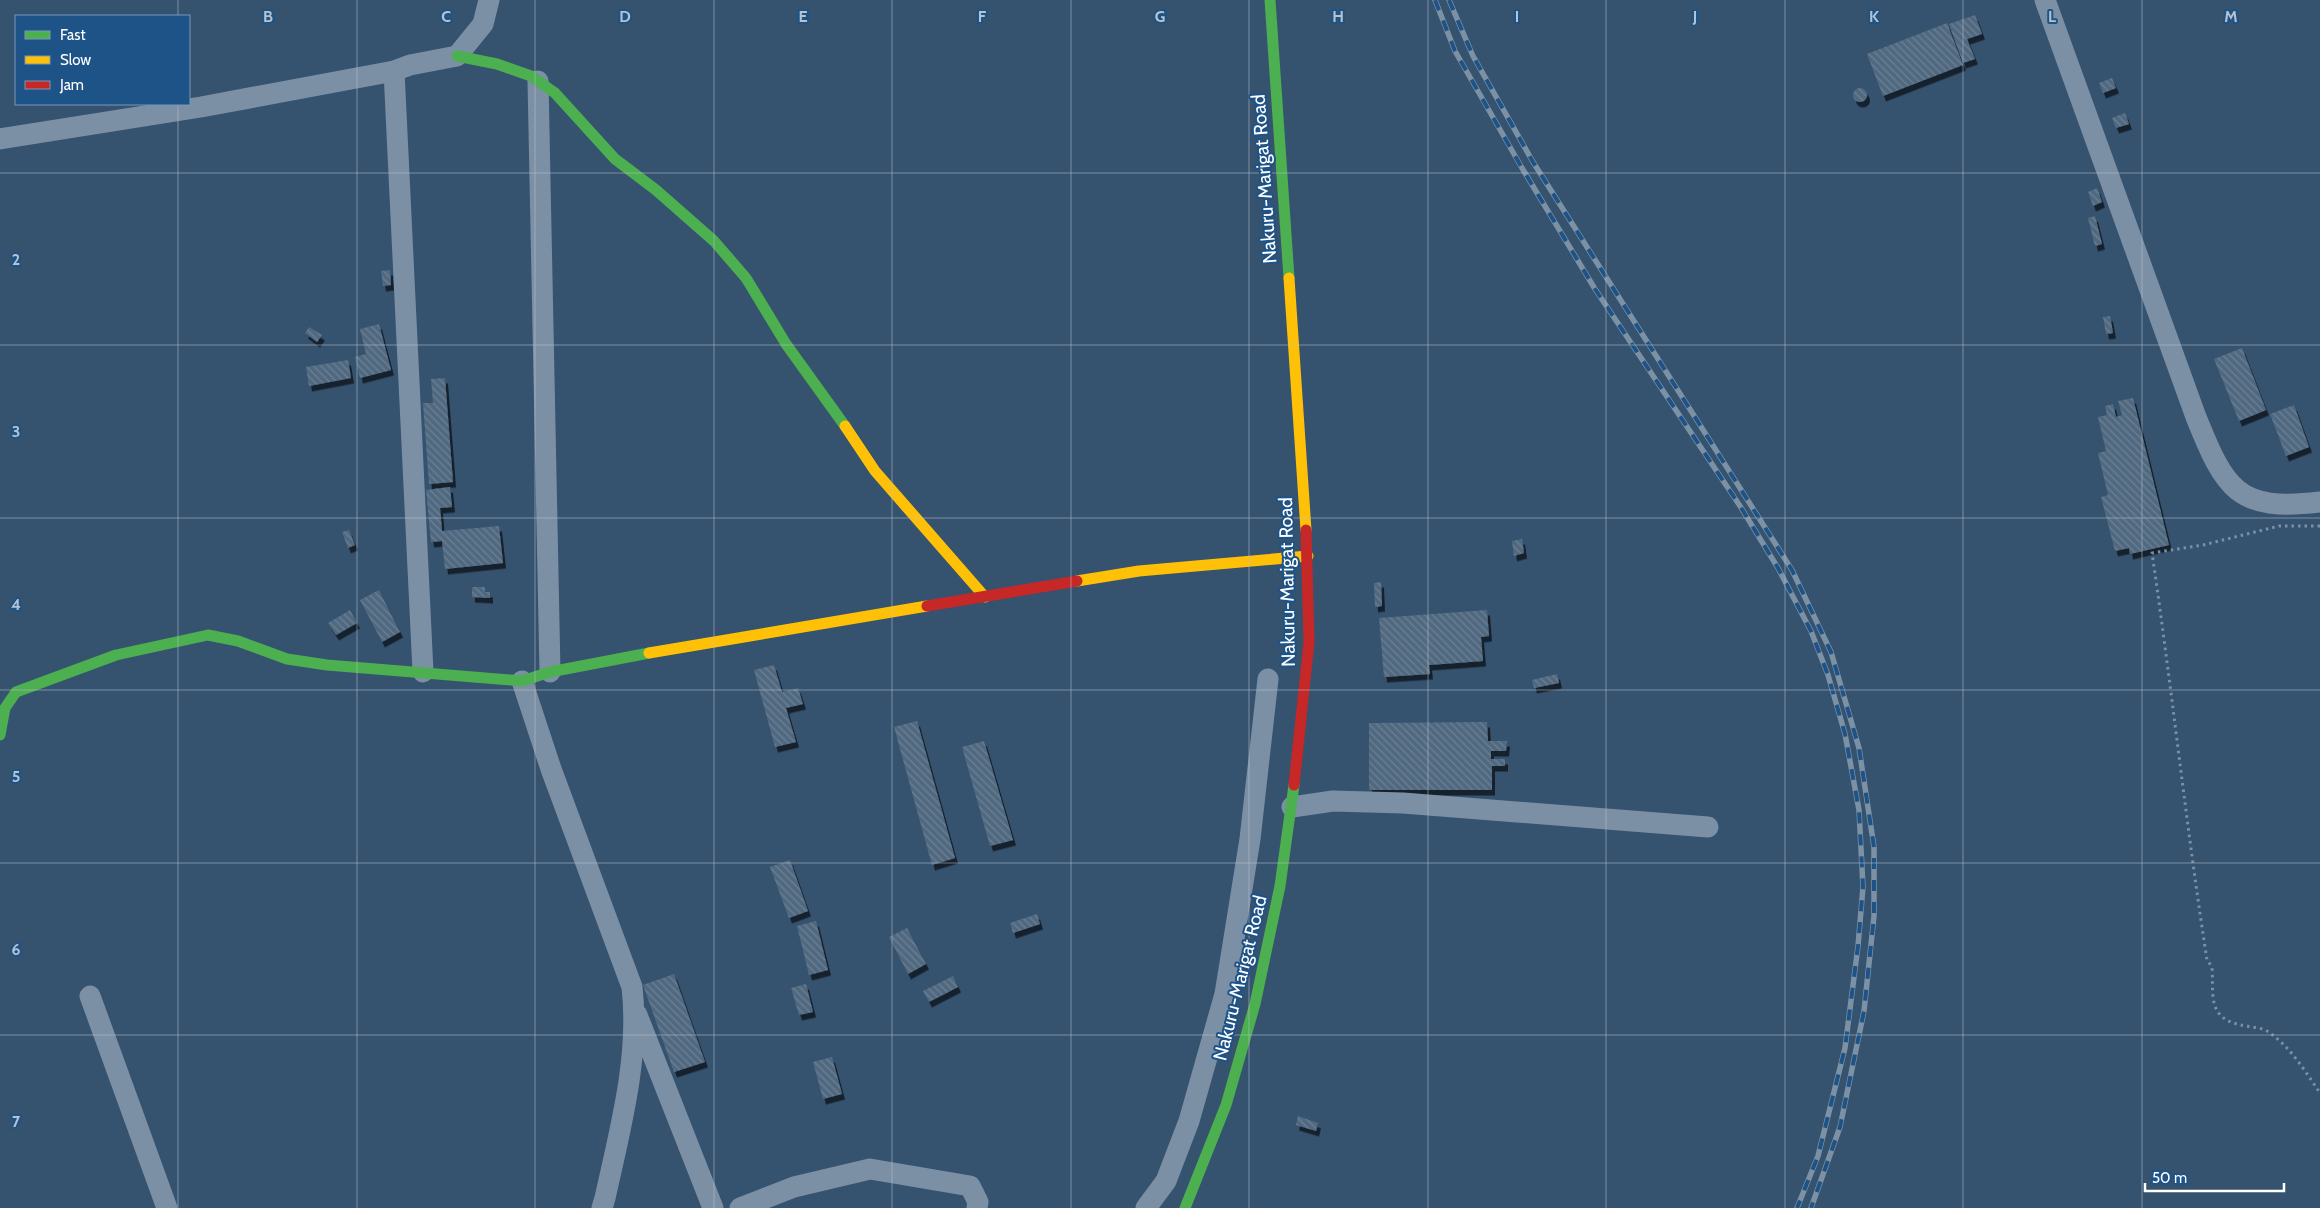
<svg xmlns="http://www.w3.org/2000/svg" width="2320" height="1208" font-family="Cabin,sans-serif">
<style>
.building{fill:url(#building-back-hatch);filter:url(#shadow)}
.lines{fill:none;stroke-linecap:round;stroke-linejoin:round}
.path{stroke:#7c90a5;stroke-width:3;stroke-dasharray:2.5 4;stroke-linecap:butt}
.street{stroke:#7c90a5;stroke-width:21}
.fast{stroke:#4caf50;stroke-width:11}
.slow{stroke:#ffc107;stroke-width:11}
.jam{stroke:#c62828;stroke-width:11}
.rail-casing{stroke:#7c91a4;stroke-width:5.5}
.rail{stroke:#1d5387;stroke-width:4;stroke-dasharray:11;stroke-linecap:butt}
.grid{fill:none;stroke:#b8c2cd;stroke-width:1;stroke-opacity:0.55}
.labels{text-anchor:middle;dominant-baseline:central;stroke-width:4;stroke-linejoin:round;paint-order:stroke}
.street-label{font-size:19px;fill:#fff;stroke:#1d5387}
.grid-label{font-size:16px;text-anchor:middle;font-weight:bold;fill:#b8c2cd;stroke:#1d5387;stroke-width:4;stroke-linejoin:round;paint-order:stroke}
</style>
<defs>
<pattern id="building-back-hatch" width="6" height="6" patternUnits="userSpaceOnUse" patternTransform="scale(1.25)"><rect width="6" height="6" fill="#516980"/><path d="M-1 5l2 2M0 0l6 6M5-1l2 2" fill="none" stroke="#6b8093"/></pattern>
<filter id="shadow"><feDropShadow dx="3" dy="5.5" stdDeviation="0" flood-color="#0009"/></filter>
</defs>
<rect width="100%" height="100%" fill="#35526f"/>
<path class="building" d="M1975,15L1982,34L1967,39L1975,59L1963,63L1949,24Z
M1947,23L1963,65L1883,96L1867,54Z
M2112,78L2116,88L2103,93L2099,83Z
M1853 95a7 7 0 1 1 14 0a7 7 0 1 1-14 0Z
M2125,113L2129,124L2116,128L2112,118Z
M2097,188L2102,202L2093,206L2088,192Z
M2095,216L2102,244L2095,246L2088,218Z
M390,270L391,285L383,286L381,271Z
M2110,316L2113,333L2106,334L2103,317Z
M379,324L391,370L360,378L355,357L366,354L360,329Z
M309,327L322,335L317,342L305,333Z
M2242,348L2266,410L2239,421L2214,359Z
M348,360L351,378L309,386L306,367Z
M445,378L453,482L429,484L423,403H433L431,379Z
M2133,398L2169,545L2130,554L2129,548L2115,551L2101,497L2108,495L2098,453L2106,451L2098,417L2107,415L2105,406L2113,404L2116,417L2122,415L2118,401Z
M2294,405L2309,447L2286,456L2270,414Z
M450,487L452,507L440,508L442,531L499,526L503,563L445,569L442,541L431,542L426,490Z
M349,530L355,545L348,548L342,532Z
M1522,539L1524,553L1514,556L1512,541Z
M1381,582L1382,606L1375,607L1374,583Z
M472,587H485V592H490V598L472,597Z
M379,590L400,632L382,642L360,600Z
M350,610L357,623L336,635L328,623Z
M1487,610L1489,636L1481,637L1483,661L1429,665L1430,674L1384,677L1379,618Z
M774,665L782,692L798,688L803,704L786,708L796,742L775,747L754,670Z
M1557,674L1559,683L1534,688L1532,680Z
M917,721L955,858L932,865L894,727Z
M1487,722L1488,741H1507L1506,751H1491V759H1505V766H1492V790H1369V723Z
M984,741L1013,840L990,846L962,747Z
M790,860L808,911L789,918L770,867Z
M1037,914L1040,924L1013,933L1010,923Z
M816,921L828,970L809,975L797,926Z
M907,928L926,964L908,974L889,937Z
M674,974L705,1062L674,1072L643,985Z
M953,976L958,987L929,1002L923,991Z
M806,984L813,1012L799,1015L791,988Z
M832,1057L842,1094L823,1099L813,1062Z
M1298,1116L1318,1123L1316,1131L1296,1125Z"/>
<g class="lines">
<path class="path" d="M2320,526H2279L2203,545L2152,553C2172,689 2186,825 2207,960L2212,967C2214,993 2206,1018 2241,1025C2248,1027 2260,1027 2267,1031C2290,1046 2305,1071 2320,1093"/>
<path class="street" d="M2045,0L2196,417C2225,489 2237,512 2320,502
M538,81L550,672
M0,139L201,107L394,71
M423,672L394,71L410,65L457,56L483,24L489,0
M522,681L551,769L632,987C640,1057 620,1130 605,1198L602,1208
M1292,807L1333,801L1403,803L1708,827
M90,996L167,1208
M637,1015L713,1208
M740,1208L794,1187L870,1169L970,1186L978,1202L977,1208
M1146,1208L1166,1181L1189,1121L1225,994L1250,839L1268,679"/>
<path class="fast" d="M1270,0L1289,278
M457,56L497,64L531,76L555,93L615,159L656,190L714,241L746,278L786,344L845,426
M0,735L5,708L16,692L116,655L208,635L238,641L287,659L327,665L522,681L550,672L649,653
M1185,1208L1226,1105L1255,1004L1280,886L1294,785"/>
<path class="slow" d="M1289,278L1306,530
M845,426L875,471L985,597
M1077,581L1139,571L1308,556
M649,653L927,606"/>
<path class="jam" d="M927,606L1077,581
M1294,785L1309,642L1306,530"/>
<defs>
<path id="rail" d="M1435,0L1455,51L1522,168L1595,289L1740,506L1778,568L1811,631L1828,675L1845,734L1859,810L1863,887L1858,946L1845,1048L1818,1156L1797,1208
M1449,0L1473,56L1533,162L1792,570L1831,652L1859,748L1874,847V916L1864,1011L1840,1127L1811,1208"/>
</defs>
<use href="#rail" class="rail-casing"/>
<use href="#rail" class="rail"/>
</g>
<path class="grid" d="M178,0V16M357,0V1208M535,0V1208M714,0V1208M892,0V1208M1071,0V1208M1249,0V1208M1428,0V1208M1606,0V1208M1785,0V1208M1963,0V1208M2142,0V1208M178,104V1208M0,173H2320M0,345H2320M0,518H2320M0,690H2320M0,863H2320M0,1035H2320"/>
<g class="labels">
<g class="street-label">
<text transform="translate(1264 179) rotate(-94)">Nakuru-Marigat Road</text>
<text transform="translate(1287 582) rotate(-91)">Nakuru-Marigat Road</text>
<text transform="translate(1240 978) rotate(-76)">Nakuru-Marigat Road</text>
</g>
</g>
<g class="grid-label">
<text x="268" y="22">B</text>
<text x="446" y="22">C</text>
<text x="625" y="22">D</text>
<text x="803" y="22">E</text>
<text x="982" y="22">F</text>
<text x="1160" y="22">G</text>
<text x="1338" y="22">H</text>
<text x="1517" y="22">I</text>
<text x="1695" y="22">J</text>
<text x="1874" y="22">K</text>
<text x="2052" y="22">L</text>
<text x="2231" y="22">M</text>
<text x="16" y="265">2</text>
<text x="16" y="437">3</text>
<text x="16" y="610">4</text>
<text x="16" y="782">5</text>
<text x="16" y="955">6</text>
<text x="16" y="1127">7</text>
</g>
<rect x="15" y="15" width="175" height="90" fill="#1d5387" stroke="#7798b7"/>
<rect x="25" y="31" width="25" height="8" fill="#4caf50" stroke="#7798b7"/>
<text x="60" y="40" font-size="15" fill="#ffffff">Fast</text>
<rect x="25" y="56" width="25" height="8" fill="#ffc107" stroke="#7798b7"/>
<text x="60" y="65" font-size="15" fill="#ffffff">Slow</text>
<rect x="25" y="81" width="25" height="8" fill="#c62828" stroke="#7798b7"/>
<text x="60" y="90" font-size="15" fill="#ffffff">Jam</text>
<path d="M2145 1183v8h139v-8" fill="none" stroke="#ffffff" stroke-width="2.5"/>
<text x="2152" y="1183" font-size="15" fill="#ffffff" stroke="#1d5387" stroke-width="4" paint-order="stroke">50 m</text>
</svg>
